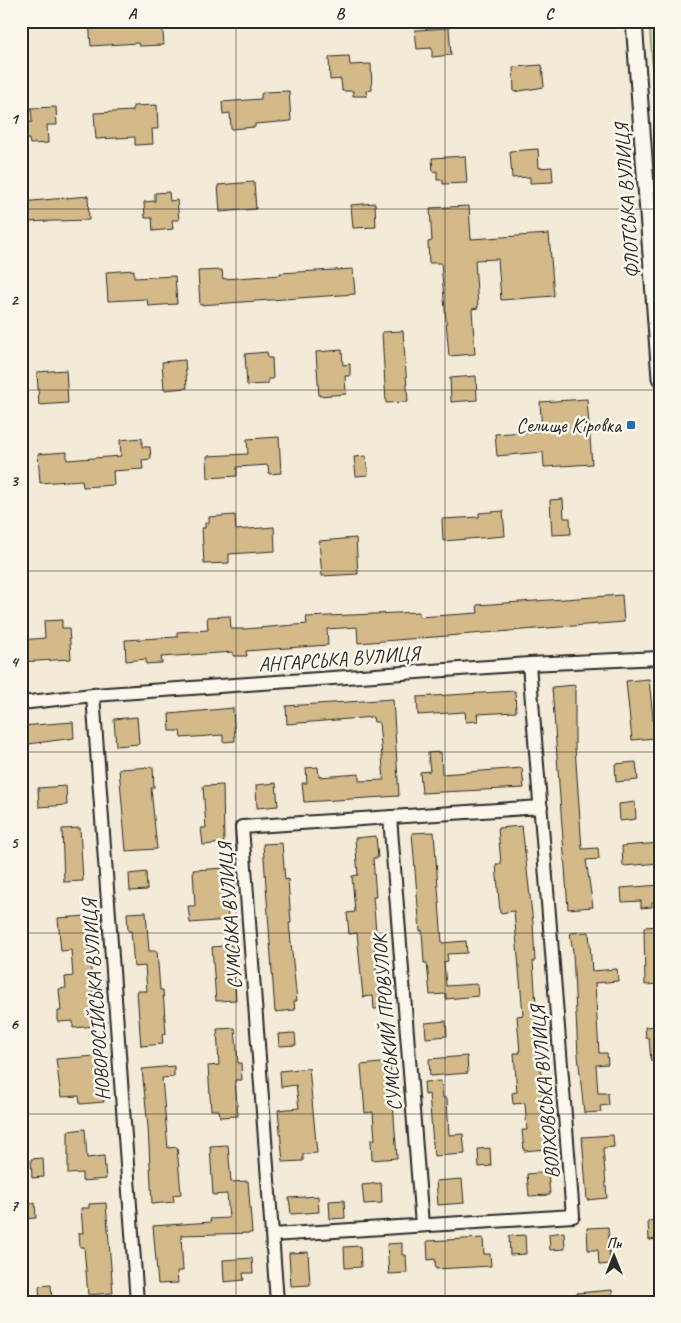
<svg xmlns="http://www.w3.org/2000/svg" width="681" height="1323" font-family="Caveat,sans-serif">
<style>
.green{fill:#bcda93;stroke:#74825f}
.building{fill:#d4b989;stroke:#2b2b2b}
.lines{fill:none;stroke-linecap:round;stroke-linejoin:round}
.minor-casing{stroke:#2b2b2b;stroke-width:16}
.tertiary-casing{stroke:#2b2b2b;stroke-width:19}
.minor{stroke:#fbf7ec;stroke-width:12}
.tertiary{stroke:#fbf7ec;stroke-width:15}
.grid{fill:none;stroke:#2b2b2b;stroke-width:1;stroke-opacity:0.55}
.poi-dot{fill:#1f6fb2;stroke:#fbf7ec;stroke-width:2}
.labels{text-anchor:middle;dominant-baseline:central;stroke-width:5;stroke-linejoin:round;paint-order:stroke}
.street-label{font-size:20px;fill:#2b2b2b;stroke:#fbf7ec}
.poi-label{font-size:20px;fill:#2b2b2b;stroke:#fbf7ec;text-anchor:end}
.neatline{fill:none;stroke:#2b2b2b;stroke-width:2}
.grid-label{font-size:16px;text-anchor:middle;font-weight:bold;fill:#2b2b2b}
</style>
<rect width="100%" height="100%" fill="#f3ebd8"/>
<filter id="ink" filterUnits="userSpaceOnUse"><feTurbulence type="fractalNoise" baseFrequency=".02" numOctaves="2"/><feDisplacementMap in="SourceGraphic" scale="10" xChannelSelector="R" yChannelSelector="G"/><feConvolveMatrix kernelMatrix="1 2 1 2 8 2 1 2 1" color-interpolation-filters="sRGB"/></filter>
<g filter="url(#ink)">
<path class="green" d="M649,21H660V170Z"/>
<path class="building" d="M89,21H162L164,45L139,46L138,43L91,46Z
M449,28L451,55L432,57V48L417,49L415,30Z
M349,56L350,65L371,64L372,90L366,91L367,96H353V91H342L341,79L330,80L329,57Z
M542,65L544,87L514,92L513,67Z
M289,91L291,121L255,124V127L231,129L230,113L223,114L222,102L261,99V94L265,92Z
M157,105L158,129H152L153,144L135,145V137L96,139L94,113L133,111V106Z
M56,107L57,125H47L48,143L30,144L29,139L21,140V123L32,122L31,108Z
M538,149L539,168L552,167L553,182L530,183V177L512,178L510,151Z
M465,156L467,183L443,184V180H437V171L433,172L432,158Z
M254,182L256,209L220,212L218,185Z
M169,192L170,201L177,200L179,220H172L173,229L153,231L152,218H145L144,202L155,201V193Z
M88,196L89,220L21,222V202Z
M375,203L376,227L353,228L351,205Z
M469,206L471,239L549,234L554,296L501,300L498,259L475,260L478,308L472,309L475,354L449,356L441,263H429L428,242L432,241L430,208Z
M353,269L355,294L200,305L198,271L222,270L223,279L281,275L280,273Z
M134,270V278L175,276L177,304L148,306L147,299L108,301L106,272Z
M403,331L408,402L386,403L382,332Z
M342,350L343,365L350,364V376H345L346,394L319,396L316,352Z
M267,352L268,358H272L273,379H268V384L247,385L245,354Z
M185,360L187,388L164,390L162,362Z
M66,370L68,403L39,405L37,372Z
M476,376L477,400L451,402L450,378Z
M587,399L592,464L544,467L543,452L497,456L495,434L542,431L540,402Z
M279,437L281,473L269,474L268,465L237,467V476L208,478L207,456L248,454L247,439Z
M142,438V447H150L151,459L142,460L143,469L113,471L114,485L83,487L82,480L40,483L38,454L67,452V460L121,456L120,440Z
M366,456L368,475L356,476L354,457Z
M563,499L564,518H570L571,534L552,535L550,500Z
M503,511L505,536L443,541L442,519L479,517V513Z
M235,515L236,530L274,527L275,551L229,554V563L204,564L202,528H205V523H209V517Z
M356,538L358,574L322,576L319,541Z
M622,595L624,622L358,643L357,627L327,629L328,645L246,651L247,656H233V652L161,657L162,663L146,664V659L126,661L125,640L177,637V632L208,630L207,617L230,616L231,629H245L307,624L306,617L419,612V617L478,613L477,605Z
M62,620V628H69L71,659L21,662V640L45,638L44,621Z
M649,679L655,738L632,740L626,681Z
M575,685V748L582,849L598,848L599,859L586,860L593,907L568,909L552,687Z
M515,691L516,712L477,714L478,721L466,722L465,712L418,715L417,697Z
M393,699L399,796L304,802L302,783H307L306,768L318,767L319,777L359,774V781L384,780L379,722H374L373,717L287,724L286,706Z
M233,708L235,741L223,742V735L181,738L180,731H170L169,714Z
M137,717L139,744L116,746L114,719Z
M73,722L74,738L21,745V726Z
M441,752L442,774L522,768L524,788L422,793L420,772L430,771L428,753Z
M636,762L638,780L616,782L615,764Z
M153,767L154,788H151L157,849L126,851L119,769Z
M276,783L278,806L257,808L256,785Z
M223,785L224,843L203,845L201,828H206L203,786Z
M66,786L67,805L39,807L38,788Z
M635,802L636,819L620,821L619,804Z
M522,826L533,923L535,961H533L546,1149L524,1151L522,1130H527L525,1103L513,1104L512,1093L517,1092L514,1053H520L517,1016L523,1015L514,911L500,913L496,864H501L498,828Z
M80,828L83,881L64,882L62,829Z
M434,832L442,943L466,941L467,953L447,954L448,961L444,962L446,986L477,984L478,996L446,999V994L430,995L427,963H424L422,930L420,931L412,833Z
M376,836L378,858H373L376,897H373L376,931L373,932L378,987L387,986L388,1008L374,1009L373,996L363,997L357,933L349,934L347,913L355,912L352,876L358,875L355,838Z
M282,843L285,880L288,879L291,923H289L297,1001H294L295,1010L275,1012L263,844Z
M660,843V863L623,866L622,846Z
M226,868L228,920L190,923L188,906H195L193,870Z
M146,872L147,890L130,891L129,874Z
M660,885V901L652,902V907L641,908V901L622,902L621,888Z
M146,912L149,951H157L160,990H163L166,1034L162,1035L163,1044L141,1046L137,991H147L145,966L134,967L131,931H128L127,913Z
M87,916L95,1026L73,1028V1021L58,1022V1011H61L59,989L66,988L65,977L73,976L71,950L61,951L58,918Z
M660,926V984L645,985L644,927Z
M589,932L592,971L617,969L618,981L595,983L599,1053H607L608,1064L596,1065L598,1093H608L609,1105L600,1106L601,1112L584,1113L578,1055L573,952L570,933Z
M233,945L236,1000L216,1001L212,947Z
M446,1021L447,1036L426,1038L425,1023Z
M660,1026V1061H651L649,1038H646L645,1027Z
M235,1028L238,1063H241L242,1080H235L238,1116L220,1117L219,1110H211L208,1066L219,1065L217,1029Z
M295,1033L296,1045L279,1046L278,1034Z
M97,1056L98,1082H102L104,1102L80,1104L79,1096L61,1097L56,1059Z
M467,1056L468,1073L430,1076L429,1059Z
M390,1062L397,1158L372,1160L371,1140H375L373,1112L365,1113L361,1065Z
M174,1066V1077L162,1078L168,1148L177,1147L181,1194L173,1195L174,1202L152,1204L148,1127L142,1069Z
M309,1068L317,1153L303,1154V1161L283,1162L278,1110L299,1108L296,1085L281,1087L280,1071Z
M441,1081L443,1098H447L449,1135L463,1134L465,1154L434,1156L429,1094L425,1095L424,1082Z
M85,1129L87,1158L104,1156L106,1179L82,1181V1173L68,1174V1131Z
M613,1135L614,1147L603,1148L607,1198L587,1200L582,1137Z
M228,1145L231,1182L248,1181L252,1233L181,1235L183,1271H177L178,1283L158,1284L153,1226L211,1222L210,1219L229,1218L227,1194L213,1195L210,1146Z
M490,1148L491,1166L479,1167L478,1149Z
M43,1158L44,1177L32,1178L31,1159Z
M548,1172L550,1195L529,1196L527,1174Z
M462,1179L464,1203L438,1205L436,1181Z
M381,1183L382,1203L364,1204L362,1185Z
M318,1196L319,1212L291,1214L289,1198Z
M344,1200L345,1218L330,1219L329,1201Z
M35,1203L36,1218L21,1219V1204Z
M106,1203L113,1293L88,1295L84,1247H80L79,1233H83L81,1208H89V1204Z
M660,1220V1239L649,1240L648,1221Z
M608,1227L610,1264L599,1265L598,1250H588L587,1228Z
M564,1232L565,1249L550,1250L549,1234Z
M525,1235L526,1254L510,1255L509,1236Z
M483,1238L484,1254H490L491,1266L436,1269L435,1259L428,1260L427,1241Z
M402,1243V1255H406L407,1273L389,1274L387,1244Z
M360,1246L361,1267L345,1268L344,1247Z
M308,1252L310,1285L291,1286L289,1253Z
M252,1258L253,1273H243L244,1280L224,1282L223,1260Z
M51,1285L52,1302H40L39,1286Z
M612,1290L613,1302H577V1293Z"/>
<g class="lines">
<defs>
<path id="minor" d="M93,695L137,1302
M21,703L93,695L529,664L660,658
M390,817L422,1225
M272,1235L573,1216L529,664
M277,1302L242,827L541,807"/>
<path id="tertiary" d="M634,21L660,378"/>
</defs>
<use href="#minor" class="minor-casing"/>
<use href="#tertiary" class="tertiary-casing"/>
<use href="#minor" class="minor"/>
<use href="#tertiary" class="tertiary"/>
</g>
</g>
<path class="grid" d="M236,21V1302M445,21V1302M21,209H660M21,390H660M21,571H660M21,752H660M21,933H660M21,1114H660"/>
<rect class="poi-dot" x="626" y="420" width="10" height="10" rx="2.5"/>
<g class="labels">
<g class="street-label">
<text transform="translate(627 201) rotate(-94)">ФЛОТСЬКА ВУЛИЦЯ</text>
<text transform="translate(339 659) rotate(-4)">АНГАРСЬКА ВУЛИЦЯ</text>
<text transform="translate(230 916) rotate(-94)">СУМСЬКА ВУЛИЦЯ</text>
<text transform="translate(96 1000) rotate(-94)">НОВОРОСІЙСЬКА ВУЛИЦЯ</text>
<text transform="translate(387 1023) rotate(-95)">СУМСЬКИЙ ПРОВУЛОК</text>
<text transform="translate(545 1092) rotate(-95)">ВОЛХОВСЬКА ВУЛИЦЯ</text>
</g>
<g class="poi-label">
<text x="621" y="425">Селище Кіровка</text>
</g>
</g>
<rect width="681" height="1323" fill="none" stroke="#fbf7ec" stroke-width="55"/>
<g transform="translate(614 1256)" stroke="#fbf7ec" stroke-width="4" paint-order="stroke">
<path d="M0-4L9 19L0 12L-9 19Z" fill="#2b2b2b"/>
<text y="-8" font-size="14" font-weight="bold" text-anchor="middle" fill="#2b2b2b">Пн</text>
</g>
<rect x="28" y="28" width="626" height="1268" class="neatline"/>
<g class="grid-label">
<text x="132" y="19">A</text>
<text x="340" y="19">B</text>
<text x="549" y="19">C</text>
<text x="14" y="124">1</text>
<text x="14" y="305">2</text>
<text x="14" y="486">3</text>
<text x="14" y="667">4</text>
<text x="14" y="848">5</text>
<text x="14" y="1029">6</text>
<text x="14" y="1211">7</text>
</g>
</svg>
